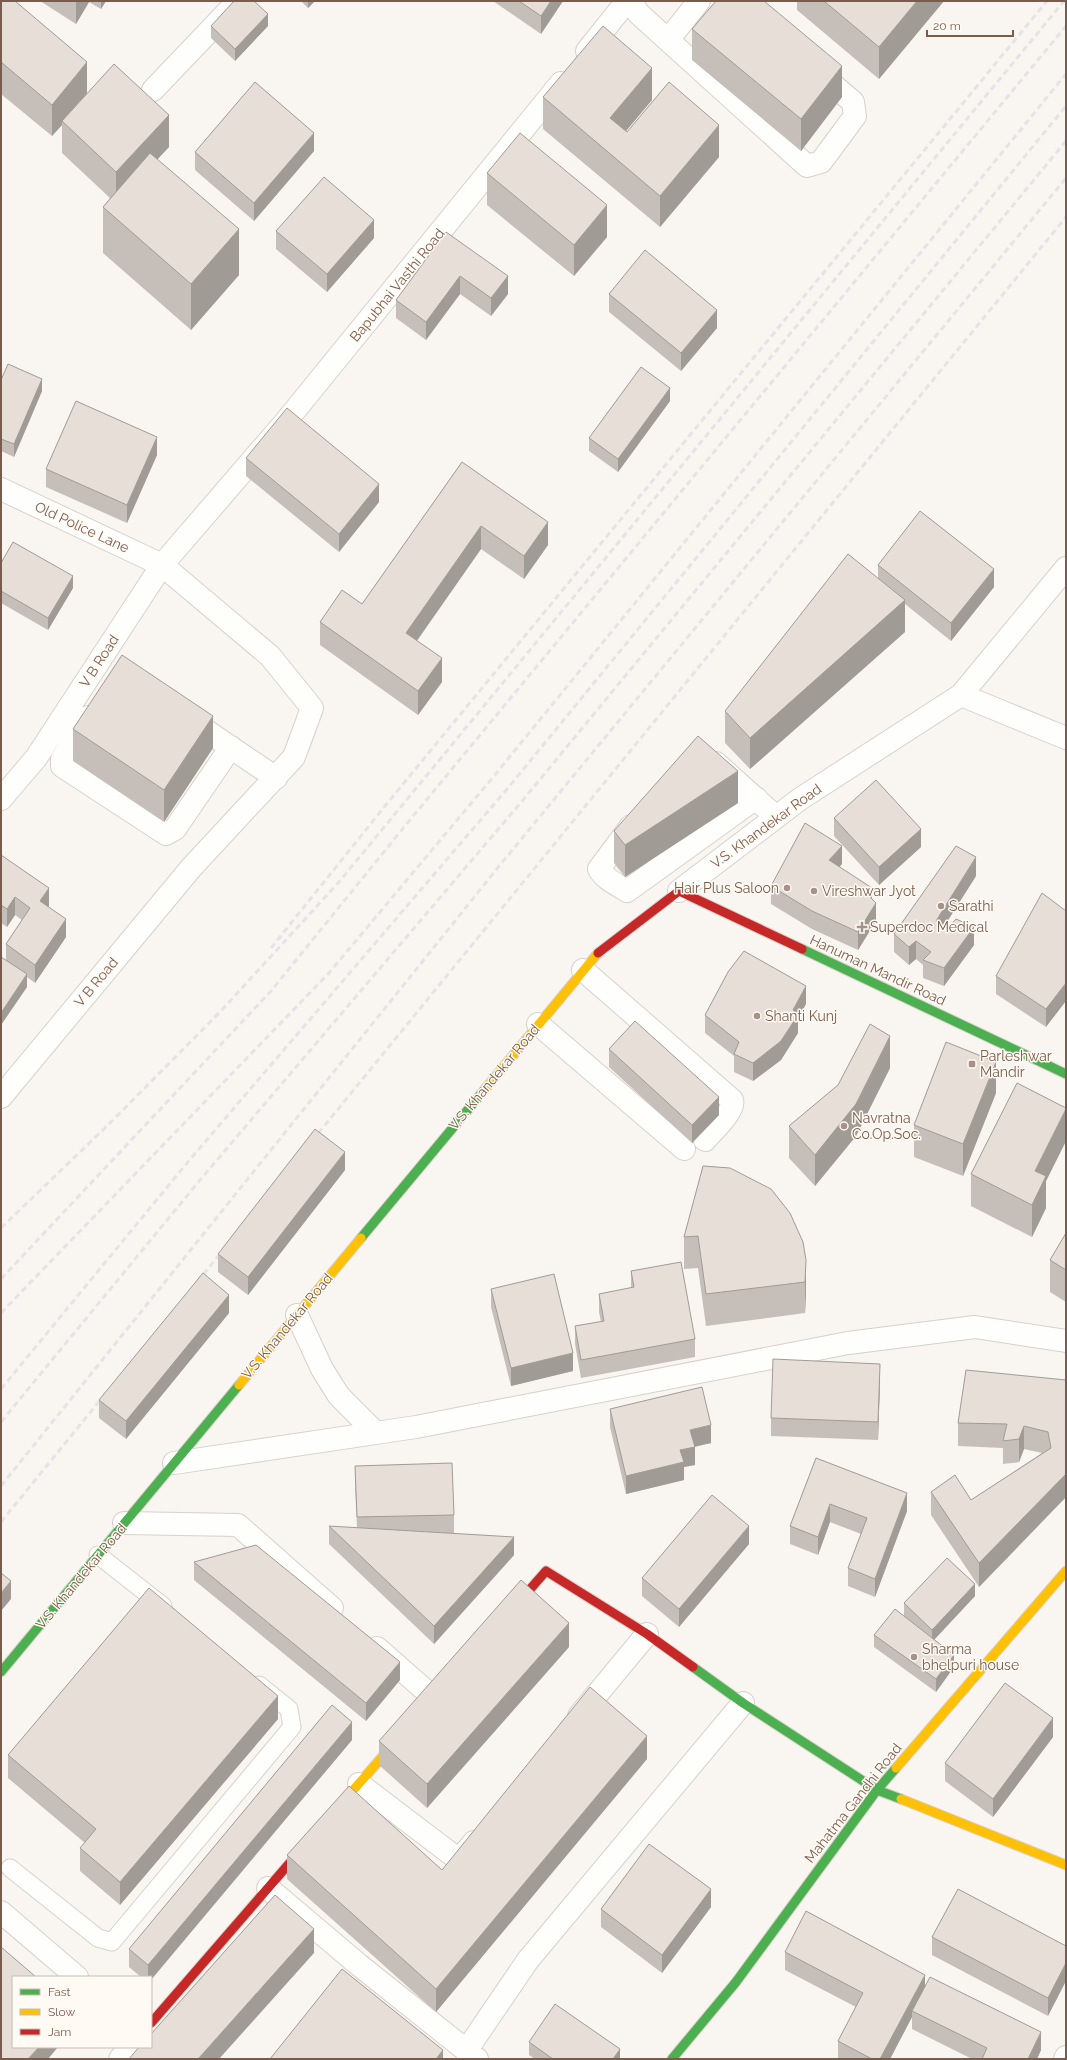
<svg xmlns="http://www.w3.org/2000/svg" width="1067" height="2060" font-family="Raleway,sans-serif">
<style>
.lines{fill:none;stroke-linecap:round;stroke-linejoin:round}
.lane-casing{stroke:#d7d1cb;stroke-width:19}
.street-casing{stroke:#d7d1cb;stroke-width:24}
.fast-casing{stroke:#d9d2cb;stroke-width:11}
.slow-casing{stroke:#d9d2cb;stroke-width:11}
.jam-casing{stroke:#d9d2cb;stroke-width:11}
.lane{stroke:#fefefd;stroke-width:17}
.street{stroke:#fefefd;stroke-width:22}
.fast{stroke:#4caf50;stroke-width:9}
.slow{stroke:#ffc107;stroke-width:9}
.jam{stroke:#c62828;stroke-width:9}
.rail{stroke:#e6e3e7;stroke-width:3;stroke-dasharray:6 4;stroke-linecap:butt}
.wall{fill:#c6bfb9}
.shaded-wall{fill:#a19b96}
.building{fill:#e6ded7;stroke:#a19b96}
.poi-dot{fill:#a69286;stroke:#fffaf3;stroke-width:1.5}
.labels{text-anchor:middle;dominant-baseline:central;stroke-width:3;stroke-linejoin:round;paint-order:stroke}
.street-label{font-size:14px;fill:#7a5c4d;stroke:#fffaf3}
.poi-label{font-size:14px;fill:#7a5c4d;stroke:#fffaf3;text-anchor:start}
</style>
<rect width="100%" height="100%" fill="#f9f5f0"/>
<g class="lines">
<defs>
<path id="lane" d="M98,1555L163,1606
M10,1868L98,1938L112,1942L292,1727L289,1709L259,1685"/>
<path id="street" d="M631,1L638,13L807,166L821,162L855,116L853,102L819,73
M668,40L699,1
M587,51L627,1
M153,90L238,1
M1,489L162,565L270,656L312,708L294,757L191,868L1,1097
M961,695L1066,738
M88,717L62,759V766L166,834L175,829L231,747
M189,719L276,778
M716,763L776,817
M1,799L36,758L162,565L287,420L561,83
M631,826L599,869C604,879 618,885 627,891L756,798
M679,891L800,799L961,695L1066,568
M583,970L732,1100C736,1110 712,1132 705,1140
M538,1024L684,1149
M297,1315L322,1369L339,1396L376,1433
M174,1463L416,1427L848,1343L975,1327L1066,1341
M124,1523L238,1525L332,1608
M377,1648L434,1698
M579,1716L647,1634
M359,1784L459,1860L474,1842
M268,1888L359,1965L477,2059
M1,1912L77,1977
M466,2051L528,1960L743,1703
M120,2059L130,2047
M1065,2059L1066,2057"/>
<path id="fast" d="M802,949L1066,1074
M361,1238L486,1088
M693,1667L743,1703L877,1790L901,1799
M1,1672L239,1385
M672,2059L736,1982L877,1790L896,1768"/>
<path id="slow" d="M486,1088L598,953
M239,1385L361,1238
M896,1768L1066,1571
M901,1799L1066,1865
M334,1812L398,1739"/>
<path id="jam" d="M598,953L679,891L802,949
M511,1611L546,1571L647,1634L693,1667
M151,2023L307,1843"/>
</defs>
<use href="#lane" class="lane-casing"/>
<use href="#street" class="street-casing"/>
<use href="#fast" class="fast-casing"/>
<use href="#slow" class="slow-casing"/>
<use href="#jam" class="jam-casing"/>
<use href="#lane" class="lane"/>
<use href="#street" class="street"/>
<use href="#fast" class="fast"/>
<use href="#slow" class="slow"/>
<use href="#jam" class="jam"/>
<path class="rail" d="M271,948L385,806L1047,1
M312,1141L1066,217
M1,1228L108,1125L220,1012L339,882L1064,1
M1,1279L271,991L409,821L1066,26
M197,1282L225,1248
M1,1313L328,974L494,776L1066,74
M1,1389L187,1163L508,788L1066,106
M1,1422L200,1180L523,800L1066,141
M1,1486L500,865L1066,178
M1,1522L106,1393"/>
</g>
<path class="wall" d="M1,1L87,93L169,147L157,159L239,275L191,330L103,253V207L110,198L62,153V125L52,136L1,94Z
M40,1H106L101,9L89,2L76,24Z
M301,1H315L308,8Z
M493,1H563L541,34Z
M797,1H944L879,79L797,10Z
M211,26H268L235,61L211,38Z
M692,29L842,97L801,151L692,60Z
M543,97L652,100L626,131L719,157L660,227L543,129Z
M314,151L254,221L195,170V152Z
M487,173L607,237L574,276L487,205Z
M276,231L374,238L327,292L276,249Z
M446,232L508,294L491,316L460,294L426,340L396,318V300Z
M609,294L717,328L681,371L609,312Z
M1,380L42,391L14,457L1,451Z
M670,401L618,472L589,451V438Z
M157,455L127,523L46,487V469Z
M246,458L379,502L339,552L246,476Z
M462,462L548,545L524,579L481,549L417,641L442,682L418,715L320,645V622L362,604Z
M1,563L73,588L48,630L1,603Z
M878,565L994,587L951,641L905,604V632L750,769L725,743V711L878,578Z
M73,729L213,748L164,822L73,761Z
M738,803L625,877L614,863V831Z
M834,818L921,847L879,885L834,836Z
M1,855L49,906L48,907L66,937L35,983L27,977V987L1,1025V957L6,960V944L22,920L15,915L7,927L1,923Z
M842,864L839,867L872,899L876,921L858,950L812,929L771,904V886Z
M976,876L945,925L974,945L944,986L923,978V965L916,959L909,965L894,952V934Z
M1066,911L1046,1027L996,994V976Z
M806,1004L798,1018V1033L781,1060L753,1081L734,1072V1056L705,1033V1015Z
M609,1049L719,1115L692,1143L609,1067Z
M890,1068L856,1136L815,1186L789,1158V1126L838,1085Z
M996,1093L963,1176L914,1157V1125Z
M1066,1108V1141L1046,1181V1208L1032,1237L971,1206V1174Z
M703,1166L803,1242L806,1292L805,1313L706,1326L698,1268L684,1269V1237Z
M345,1170L248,1295L218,1272V1254Z
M1066,1233V1302L1050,1292V1260Z
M631,1271L695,1339V1357L581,1378L575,1344V1326L601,1322L599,1312V1294L631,1288Z
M491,1289L573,1371L511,1386L491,1307Z
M229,1313L126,1439L99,1418V1400Z
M1066,1380V1497L979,1587L931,1515V1492L971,1500L1042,1453L1024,1449L1019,1462L1003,1464V1448L958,1446V1423Z
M880,1382L878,1440L771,1436V1418Z
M610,1409L711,1443L694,1447L695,1465L684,1467V1480L626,1494L610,1427Z
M816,1458L907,1511L875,1597L848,1586V1568L861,1534L830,1522L818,1555L790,1544V1526Z
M355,1466L454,1515V1533H442L514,1555L434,1644L329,1544V1526L357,1528L355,1484Z
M749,1544L679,1627L642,1596V1578Z
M194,1562L400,1680L366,1721L194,1580Z
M975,1596L934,1640L954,1667L936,1692L874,1647V1635L904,1616V1603Z
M569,1647L427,1808L379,1765V1741Z
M278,1719L120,1905L80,1871V1848L85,1843L8,1778V1755Z
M1053,1737L993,1817L945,1781V1763Z
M352,1740L151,1977H141L129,1967V1949Z
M647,1759L436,2012L287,1879V1855L442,1870Z
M711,1907L662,1973L601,1927V1909Z
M932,1937L1066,1946L1048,2016L932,1955Z
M785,1952L925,1986L1041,2050L1037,2059H972L912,2029V2017L890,2059H838V2041L856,2007L785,1970Z
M529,2042L620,2059H535L529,2055Z"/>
<path class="shaded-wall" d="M76,1H89V2L76,24Z
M101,1H106L101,9Z
M308,1H315L308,8Z
M551,1H563L541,34V16Z
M917,1H944L879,79V47Z
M268,14V26L235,61V49Z
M87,62V93L62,121V125L52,136V105Z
M842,66V97L801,151V119Z
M652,68V100L610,150V118Z
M169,115V147L116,204V172Z
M719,125V157L660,227V196Z
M314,133V151L254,221V203Z
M607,205V237L574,276V245Z
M374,220V238L327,292V274Z
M239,229V275L191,330V284Z
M460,276V294L426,340V322Z
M508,276V294L491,316V298Z
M717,310V328L681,371V353Z
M42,379V391L14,457V444Z
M670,388V401L618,472V459Z
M157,437V455L127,523V505Z
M379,484V502L339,552V534Z
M548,522V545L524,579V556Z
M481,526V549L406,656V633Z
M994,569V587L951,641V623Z
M73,576V588L48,630V618Z
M905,600V632L750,769V738Z
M442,658V682L418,715V691Z
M213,716V748L164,822V790Z
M738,771V803L625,877V845Z
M921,829V847L879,885V867Z
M842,846V864L829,878V860Z
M976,857V876L936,939V921Z
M49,888V906L40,920V901Z
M872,888V906L876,903V921L858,950V932Z
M15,897V915L7,927V909Z
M66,919V937L35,983V965Z
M974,927V945L944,986V968Z
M916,941V959L909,965V947Z
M27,974V987L1,1025V1013Z
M1066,983V1001L1046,1027V1009Z
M806,986V1004L798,1018V1033L781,1060L753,1081V1063L793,1010Z
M890,1036V1068L856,1136L815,1186V1155Z
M996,1062V1093L963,1176V1144Z
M719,1097V1115L692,1143V1125Z
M1066,1109V1141L1046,1181V1208L1032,1237V1205L1035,1171Z
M345,1152V1170L248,1295V1277Z
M806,1260V1292L805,1313V1282Z
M229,1295V1313L126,1439V1421Z
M573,1353V1371L511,1386V1368Z
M880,1364V1382L878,1440V1422Z
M711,1425V1443L693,1447H695V1465L684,1467V1480L626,1494V1476L680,1450L690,1430Z
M1024,1426V1449L1019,1462V1439Z
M1066,1474V1497L979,1587V1563Z
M907,1493V1511L875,1597V1579Z
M830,1504V1522L818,1555V1537Z
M749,1526V1544L679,1627V1609Z
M514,1537V1555L434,1644V1626Z
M11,1581V1599L1,1611V1593Z
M975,1584V1596L932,1642V1630Z
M569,1623V1647L427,1808V1784Z
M954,1655V1667L936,1692V1679Z
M400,1662V1680L366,1721V1703Z
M278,1696V1719L120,1905V1882Z
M1053,1718V1737L993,1817V1799Z
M352,1722V1740L151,1980V1977H148V1965Z
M647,1736V1759L436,2012V1989Z
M711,1889V1907L662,1973V1955Z
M314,1929V1953L219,2059H198Z
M1066,1963V1981L1048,2016V1998Z
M925,1975V1993L912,2011V2017L890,2059H880Z
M1041,2032V2050L1037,2059H1028Z
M39,2047H58L48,2059H28Z
M620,2049V2059H613Z
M443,2050V2059H436Z"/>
<path class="building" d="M1,1H15L87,62L52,105L1,62Z
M234,1H254L268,14L235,49L211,26Z
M519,1H551L541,16Z
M716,1H764L842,66L801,119L692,29Z
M824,1H917L879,47Z
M603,26L652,68L610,118L627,132L669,82L719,125L660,196L543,97Z
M114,64L169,115L116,172L62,121Z
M255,82L314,133L254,203L195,152Z
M520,133L607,205L574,245L487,173Z
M150,153L239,229L191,284L103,207Z
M324,177L374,220L327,274L276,231Z
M446,232L508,276L491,298L460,276L426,322L396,300Z
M645,250L717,310L681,353L609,294Z
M8,364L42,379L14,444L1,439V380Z
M641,367L670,388L618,459L589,438Z
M76,401L157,437L127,505L46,469Z
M287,408L379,484L339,534L246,458Z
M462,462L548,522L524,556L481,526L406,633L442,658L418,691L320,622L342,590L362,604Z
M920,511L994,569L951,623L878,565Z
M13,542L73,576L48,618L1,591V563Z
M848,554L905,600L750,738L725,711Z
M122,655L213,716L164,790L73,729Z
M698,736L738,771L625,845L614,831Z
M876,780L921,829L879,867L834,818Z
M805,823L842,846L829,860L872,888L870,897L876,903L858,932L812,911L771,886Z
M956,846L976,857L936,921L949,927L956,919L974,927L944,968L923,960L931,952L916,941L909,947L894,934Z
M1,855L49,888L40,901L66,919L35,965L6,944L30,908L15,897L7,909L1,905Z
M1042,893L1066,911V983L1046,1009L996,976Z
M744,951L806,986L793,1010L798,1015L781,1041L753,1063L734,1054L739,1042L705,1015L728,972Z
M1,957L27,974L1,1013Z
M635,1021L719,1097L692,1125L609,1049Z
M870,1024L890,1036L856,1104L815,1155L789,1126L838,1085Z
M946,1042L996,1062L963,1144L914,1125Z
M1017,1083L1066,1108V1109L1035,1171L1046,1176L1032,1205L971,1174Z
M315,1129L345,1152L248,1277L218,1254Z
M703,1166L730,1168L771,1189L790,1213L803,1242L806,1260L805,1282L706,1294L698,1236L684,1237Z
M1066,1233V1270L1050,1260Z
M681,1262L695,1339L581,1360L575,1326L604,1321L599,1294L634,1287L631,1271Z
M203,1273L229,1295L126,1421L99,1400Z
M554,1274L573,1353L511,1368L491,1289Z
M773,1359L880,1364L878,1422L771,1418Z
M966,1370L1066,1380V1474L979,1563L931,1492L955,1475L971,1500L1051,1448L1048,1432L1024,1426L1019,1439L1003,1441L1007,1424L958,1423Z
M702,1387L711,1425L690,1430L695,1447L680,1450L684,1462L626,1476L610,1409Z
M816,1458L907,1493L875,1579L848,1568L867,1518L830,1504L818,1537L790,1526Z
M452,1463L454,1515L357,1517L355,1466Z
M712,1495L749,1526L679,1609L642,1578Z
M329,1526L514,1537L434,1626Z
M256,1545L400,1662L366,1703L194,1562Z
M947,1558L975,1584L932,1630L904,1603Z
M1,1573L11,1581L1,1593Z
M521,1580L569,1623L427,1784L379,1741Z
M149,1588L278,1696L120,1882L80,1848L96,1829L8,1755Z
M895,1609L954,1655L936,1679L874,1635Z
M1005,1683L1053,1718L993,1799L945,1763Z
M590,1687L647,1736L436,1989L287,1855L349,1786L442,1870Z
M332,1705L352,1722L148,1965L129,1949Z
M649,1844L711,1889L662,1955L601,1909Z
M958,1889L1066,1946V1963L1048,1998L932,1937Z
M275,1895L314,1929L198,2059H129L139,2047H151V2034Z
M806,1911L925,1975L880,2059H872L838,2041L863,1993L785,1952Z
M1,1947L36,1977H13V2047H39L28,2059H1Z
M342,1969L443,2050L436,2059H270Z
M930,1977L1041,2032L1028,2059H982L987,2048L912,2011Z
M555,2004L620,2049L613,2059H553L529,2042Z"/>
<g class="poi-dot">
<circle cx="787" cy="888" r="4"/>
<circle cx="814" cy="891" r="4"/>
<circle cx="941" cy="906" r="4"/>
<path d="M860 921h4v4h4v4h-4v4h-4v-4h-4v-4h4z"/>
<circle cx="757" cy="1016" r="4"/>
<rect x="968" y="1060" width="8" height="8" rx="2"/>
<circle cx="844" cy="1126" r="4"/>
<circle cx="914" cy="1657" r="4"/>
</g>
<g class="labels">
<g class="street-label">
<text transform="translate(397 285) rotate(-51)">Bapubhai Vasthi Road</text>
<text transform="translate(82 527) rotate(25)">Old Police Lane</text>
<text transform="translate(99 661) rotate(-57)">V B Road</text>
<text transform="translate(766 826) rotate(-36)">V.S. Khandekar Road</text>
<text transform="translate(878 970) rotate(25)">Hanuman Mandir Road</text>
<text transform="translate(96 982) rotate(-50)">V B Road</text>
<text transform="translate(494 1077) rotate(-50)">V.S. Khandekar Road</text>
<text transform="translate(287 1326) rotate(-50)">V.S. Khandekar Road</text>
<text transform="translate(81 1576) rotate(-50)">V.S. Khandekar Road</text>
<text transform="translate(853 1803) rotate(-52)">Mahatma Gandhi Road</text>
</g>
<g class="poi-label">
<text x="779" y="888" text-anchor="end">Hair Plus Saloon</text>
<text x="822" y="891">Vireshwar Jyot</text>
<text x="949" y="906">Sarathi</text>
<text x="870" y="927">Superdoc Medical</text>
<text x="765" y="1016">Shanti Kunj</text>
<text x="980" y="1056">Parleshwar<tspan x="980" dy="16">Mandir</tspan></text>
<text x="852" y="1118">Navratna<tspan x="852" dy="16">Co.Op.Soc.</tspan></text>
<text x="922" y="1649">Sharma<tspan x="922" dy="16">bhelpuri house</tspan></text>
</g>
</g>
<rect width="1067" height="2060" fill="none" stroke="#7a5c4d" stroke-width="4"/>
<rect x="12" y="1976" width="140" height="72" fill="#fffaf3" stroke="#cabbb1"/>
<rect x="20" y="1989" width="20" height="6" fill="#4caf50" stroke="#cabbb1"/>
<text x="48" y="1996" font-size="12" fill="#7a5c4d">Fast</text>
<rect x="20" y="2009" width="20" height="6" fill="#ffc107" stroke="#cabbb1"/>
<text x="48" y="2016" font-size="12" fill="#7a5c4d">Slow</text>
<rect x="20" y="2029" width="20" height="6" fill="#c62828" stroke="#cabbb1"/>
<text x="48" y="2036" font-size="12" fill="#7a5c4d">Jam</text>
<path d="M927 30v6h86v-6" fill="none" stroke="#7a5c4d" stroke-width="2"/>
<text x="933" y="30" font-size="12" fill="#7a5c4d" stroke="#fffaf3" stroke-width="3" paint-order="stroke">20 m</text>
</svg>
